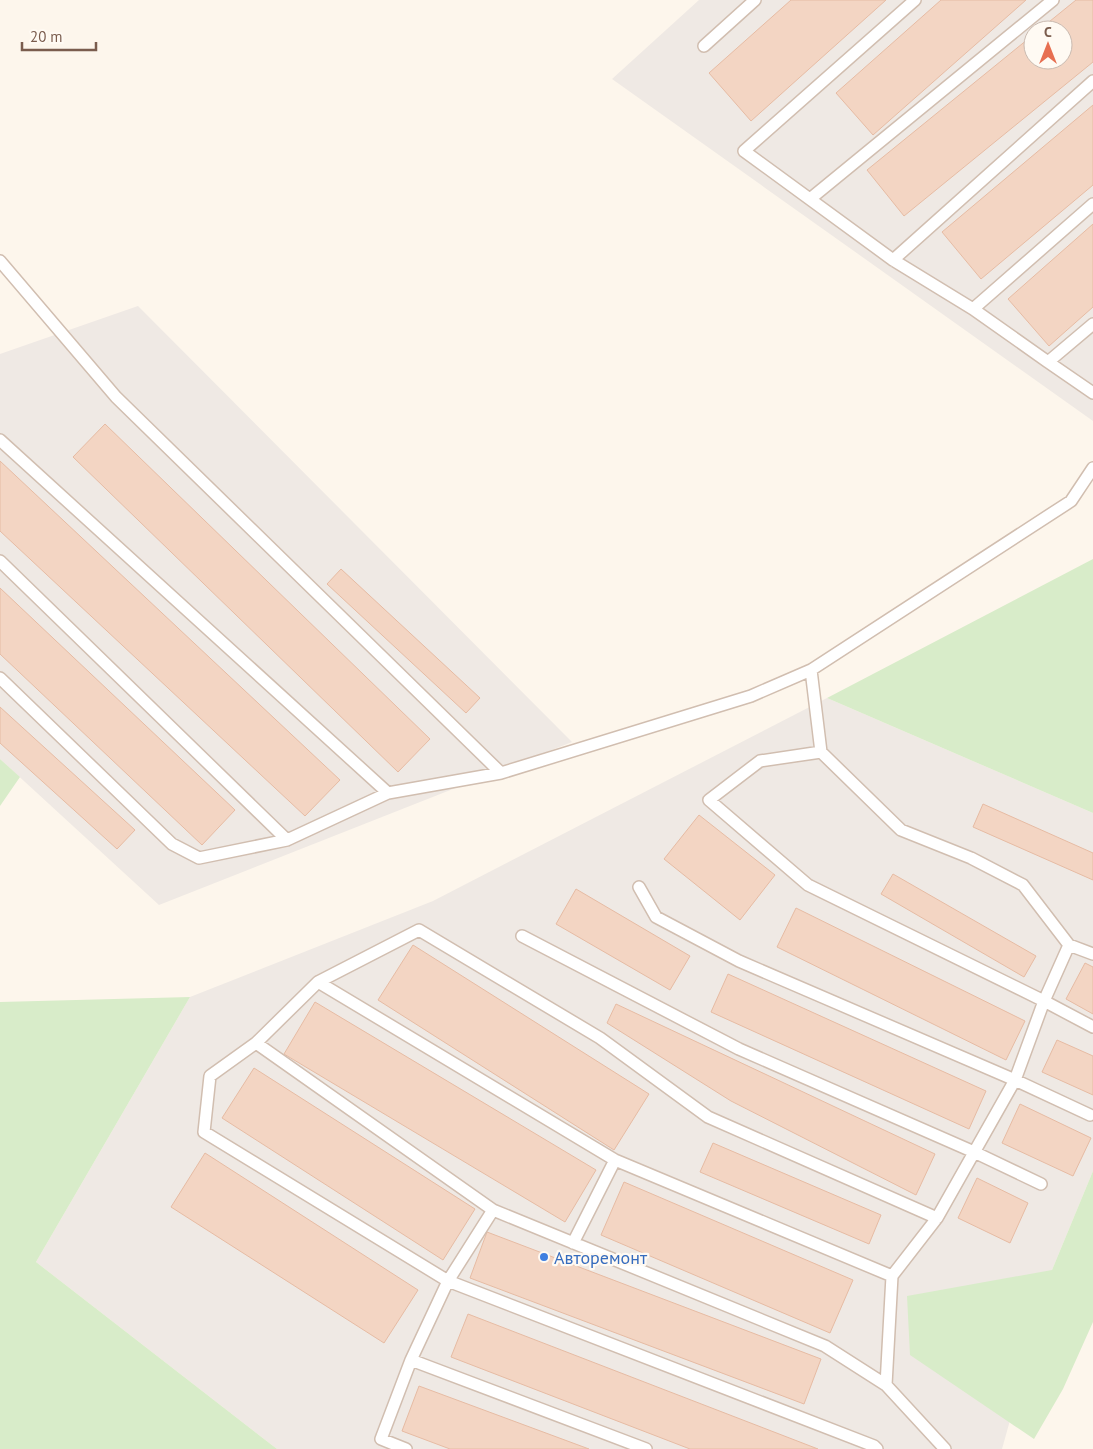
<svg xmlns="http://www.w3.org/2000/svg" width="1093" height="1449" font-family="'PT Sans',sans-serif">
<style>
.industrial{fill:#efe9e4;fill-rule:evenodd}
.green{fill:#d8ecc9}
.building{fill:#f3d5c3;stroke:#e6bba3}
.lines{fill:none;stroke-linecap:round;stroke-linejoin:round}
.service-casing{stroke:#d1beb0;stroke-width:14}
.service{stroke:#fff;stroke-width:11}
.shop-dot{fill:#3f7fe0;stroke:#fffaf3;stroke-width:2}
.labels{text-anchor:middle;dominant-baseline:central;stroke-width:4.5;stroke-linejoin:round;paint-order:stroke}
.shop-label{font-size:18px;fill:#366cbe;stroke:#fffaf3;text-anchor:start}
</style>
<rect width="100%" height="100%" fill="#fdf6ec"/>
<path class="industrial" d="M699,0H1093V421L612,79ZM1033,30H1063V60H1033Z
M138,306L572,742L159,905L0,759V354Z
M827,698L1093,813V1171L1052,1270L1002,1449H277L36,1262L190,997L433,901Z"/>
<path class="green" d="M1093,559V813L827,698Z
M0,759L20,777L0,806Z
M190,997L36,1262L277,1449H0V1002Z
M1093,1171V1322L1063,1389L1034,1439L910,1355L907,1296L1052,1270Z"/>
<path class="building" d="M791,0H886L751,121L709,73Z
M941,0H1026L873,135L836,93Z
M1076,0H1093V62L904,216L867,170L1033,35V60H1063V30H1039Z
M1093,105V185L981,279L942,232Z
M1093,224V307L1049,346L1008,299Z
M105,424L430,739L398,772L73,457Z
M0,461L340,780L305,816L0,531Z
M341,569L480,698L466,713L327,584Z
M0,588L235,810L202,845L0,654Z
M0,707L135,830L117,849L0,743Z
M983,804L1093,853V880L973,827Z
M699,815L775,875L740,920L664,859Z
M893,874L1036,956L1024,977L881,894Z
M576,889L690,956L670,990L556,924Z
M796,908L1025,1021L1006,1060L777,947Z
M413,945L649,1094L614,1150L378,1000Z
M1085,963L1093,967V1014L1066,999Z
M728,974L986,1091L969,1129L711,1012Z
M315,1002L596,1170L565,1222L284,1054Z
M616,1004L935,1154L916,1195L731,1101L607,1023Z
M1057,1040L1093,1056V1095L1042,1072Z
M254,1068L475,1209L443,1260L222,1118Z
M1020,1104L1091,1138L1073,1176L1002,1143Z
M713,1143L881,1215L869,1244L700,1172Z
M205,1153L418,1290L384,1343L171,1207Z
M977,1178L1028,1203L1010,1243L958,1218Z
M624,1182L853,1280L830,1333L601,1235Z
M487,1232L821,1359L804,1404L470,1278Z
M468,1314L818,1449H690L451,1357Z
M419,1386L589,1449H450L402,1431Z"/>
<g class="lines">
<defs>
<path id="service" d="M915,0L744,151L893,260L973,309L1048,362L1093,324
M704,46L755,0
M810,199L1053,0
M893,260L1093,81
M0,261L116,397L501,773
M973,309L1093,204
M1048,362L1093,393
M0,440L388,793
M0,561L287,840
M811,670L821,752L901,830L971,858L1023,885L1069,945L1044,1001L1015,1080L937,1218L892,1276L886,1385
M0,678L172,844L199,858L287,840L388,793L501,773L751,696L811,670L1071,501L1093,468
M821,752L760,761L709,800L808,885L1044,1001L1093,1027
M639,887L656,917L739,961L1015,1080L1090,1115
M522,936L739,1049L974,1152L1041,1184
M1069,945L1093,954
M318,982L419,930L600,1038L708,1117L937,1218
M256,1043L318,982L615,1160L892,1276
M493,1210L448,1281L204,1132L210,1076L256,1043L493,1210L825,1346L886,1385L945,1449
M573,1243L615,1160
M406,1449L381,1439L411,1360
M646,1449L411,1360L448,1281L874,1446L877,1449"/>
</defs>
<use href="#service" class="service-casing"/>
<use href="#service" class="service"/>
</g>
<circle class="shop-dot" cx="544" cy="1257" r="5"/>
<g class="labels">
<g class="shop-label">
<text x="554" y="1257">Авторемонт</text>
</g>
</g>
<g transform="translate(1048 45)"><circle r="24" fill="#fffaf3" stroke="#cabbb1"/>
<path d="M0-4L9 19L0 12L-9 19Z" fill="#e76f51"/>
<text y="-8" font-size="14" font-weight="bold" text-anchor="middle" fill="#7a5c4d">С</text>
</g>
<path d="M22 42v8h74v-8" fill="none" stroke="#7a5c4d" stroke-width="2.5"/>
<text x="30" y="42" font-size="15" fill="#7a5c4d" stroke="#fffaf3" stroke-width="4" paint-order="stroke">20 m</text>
</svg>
